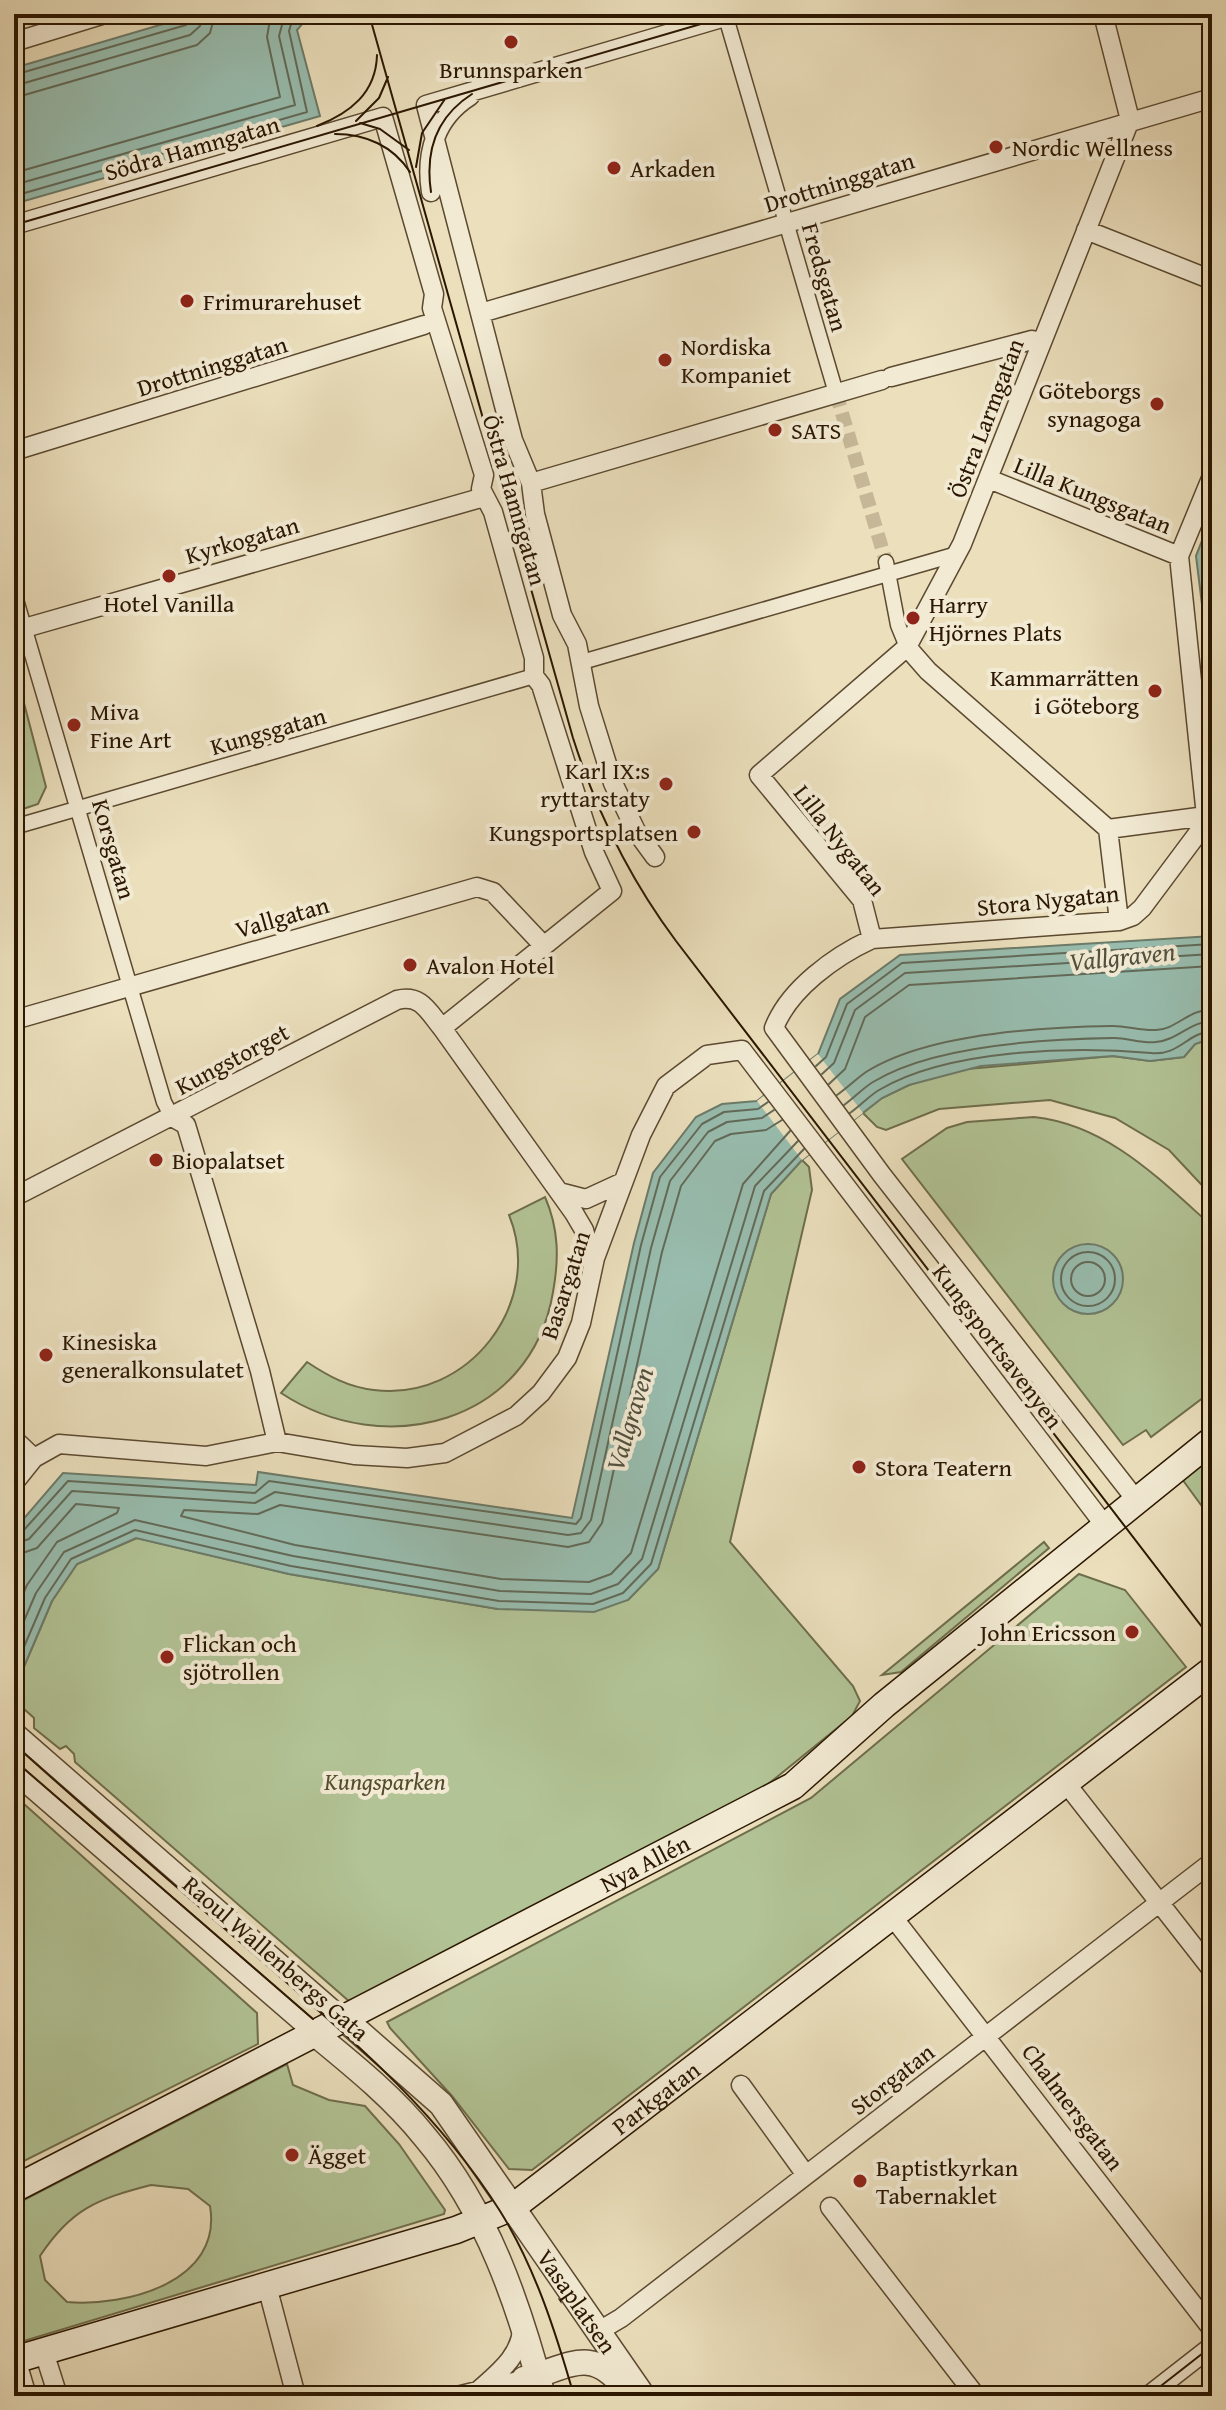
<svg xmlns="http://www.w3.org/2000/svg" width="1226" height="2410" font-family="'Gentium Book Plus',serif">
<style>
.green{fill:#b2c395;stroke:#6e6d4b;stroke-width:2;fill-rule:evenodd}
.water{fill:#98bdaf;stroke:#6c7b69;stroke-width:2}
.pier{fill:#ebdfbc}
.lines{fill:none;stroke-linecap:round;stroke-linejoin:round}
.shore{stroke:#626a58;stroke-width:2}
.pedestrian-tunnel{stroke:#c5b797;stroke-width:14;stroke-dasharray:14 7;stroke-linecap:butt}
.pedestrian-casing{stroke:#5b4930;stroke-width:17}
.minor-casing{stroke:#5b4930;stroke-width:21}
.tertiary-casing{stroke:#5b4930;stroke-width:27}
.secondary-casing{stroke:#2b1701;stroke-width:29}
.pedestrian{stroke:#f2ead3;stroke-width:14}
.minor{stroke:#f2ead3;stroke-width:18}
.tertiary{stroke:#f2ead3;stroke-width:24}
.secondary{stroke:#f2ead3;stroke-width:26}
.tram{stroke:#2b1701;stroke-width:2}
.poi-dot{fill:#8f2418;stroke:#f2ead3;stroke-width:3}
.labels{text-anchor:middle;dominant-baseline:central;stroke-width:8;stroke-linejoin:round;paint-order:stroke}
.poi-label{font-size:24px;fill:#2b1701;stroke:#f2ead3;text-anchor:start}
.street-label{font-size:24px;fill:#2b1701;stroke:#f2ead3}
.park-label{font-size:24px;font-style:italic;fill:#544b2d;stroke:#f2ead3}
.water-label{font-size:26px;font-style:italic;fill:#51513e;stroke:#f2ead3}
</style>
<rect width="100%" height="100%" fill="#ebdfbc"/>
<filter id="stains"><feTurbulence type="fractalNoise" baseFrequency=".0025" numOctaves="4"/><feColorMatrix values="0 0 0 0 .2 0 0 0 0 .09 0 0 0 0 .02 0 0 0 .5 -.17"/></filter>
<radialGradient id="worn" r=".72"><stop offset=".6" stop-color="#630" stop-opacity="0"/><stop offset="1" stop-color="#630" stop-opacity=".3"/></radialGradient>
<path class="green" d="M14,665L46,787L38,804L14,812Z
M1212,1038V1196L1169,1150L1115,1118L1050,1100L939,1109L886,1130L877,1127L863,1113L882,1098L909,1085L956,1070L1113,1056L1150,1061L1184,1057L1195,1044Z
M1034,1117C1108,1125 1159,1179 1212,1226V1391L1151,1437L1146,1430L1123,1445L902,1159L947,1128L967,1122Z
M802,1160L809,1167L812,1190L730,1542L853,1686L860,1701L852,1716L756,1794L358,2009L75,1762L74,1754L66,1746L60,1749L34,1728V1718L14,1700V1690L52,1601L77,1564L137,1538L289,1574L498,1609L628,1600L658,1569L771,1194Z
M545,1197C559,1229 559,1259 553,1292C531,1424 384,1461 281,1393L307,1362C328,1376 348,1387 374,1390C468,1402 545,1303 509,1215Z
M1212,1455V1520L1182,1479Z
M1044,1542L1049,1548L901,1672L882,1675Z
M1079,1574L1125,1590L1186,1667L532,2170L509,2169L452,2096L390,2028L387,2022L811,1798Z
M14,1795L257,2013L258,2044L14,2166Z
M287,2064L293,2085L329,2100L365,2106L399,2144L445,2210L444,2214L14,2344V2205ZM151,2185L188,2189L210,2206C223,2282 126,2307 67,2302L45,2280L40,2256C71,2209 97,2199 151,2185Z"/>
<path class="water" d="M197,14H332L303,23L297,30L320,116L14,204V68Z
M1212,515V686L1196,556Z
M1212,936V1038L1195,1044L1184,1057L1150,1061L1113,1056L981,1066L909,1085L882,1098L802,1160L771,1194L658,1569L628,1600L594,1612L498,1609L289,1574L136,1538L77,1564L52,1601L14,1690V1530L63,1473L256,1485L258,1472L572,1518L634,1243L653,1173L696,1117L722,1104L757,1101L818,1054L840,999L900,955Z
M1053 1279a35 35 0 1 1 70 0a35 35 0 1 1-70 0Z"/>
<path class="pier" d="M818,1054L863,1113L802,1160L757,1101Z"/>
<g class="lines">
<path class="shore" d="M14,75L186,25L193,14
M14,86L190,35L200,26L203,14
M14,98L197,45L210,33L215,14
M14,173L280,97L267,37L271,14
M14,185L295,105L279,36L285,14
M14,196L307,112L289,31L292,21L305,14
M1212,537L1204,558L1212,622
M816,1066L826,1057L847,1004L902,963L1212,944
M822,1074L834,1063L855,1010L905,973L1212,954
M829,1084L845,1069L865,1017L909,985L1212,966
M837,1095C847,1088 856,1079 866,1072C928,1033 1041,1027 1113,1026C1127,1026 1142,1031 1156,1030C1175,1030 1188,1010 1212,1009
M844,1105C854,1098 863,1088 873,1082C933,1045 1044,1039 1114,1038C1128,1038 1143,1044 1156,1042C1178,1040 1189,1022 1212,1021
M850,1113C860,1106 869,1096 879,1090C948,1049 1074,1046 1151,1053C1179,1056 1187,1033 1212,1031
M782,1120L766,1130L731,1134L715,1141L681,1186L662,1252L602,1523L589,1542L568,1547L280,1505L258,1514L184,1510L181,1516L295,1545L501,1579L589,1582L611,1574L631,1553L743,1184L790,1131
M1061 1279a27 27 0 1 1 54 0a27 27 0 1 1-54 0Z
M1071 1279a17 17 0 1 1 34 0a17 17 0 1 1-34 0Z
M14,1534L23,1531L68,1481L255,1493L269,1481L576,1524L581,1518L641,1245L660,1177L702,1124L724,1112L758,1109L768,1102
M14,1544L29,1539L72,1491L255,1503L275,1492L568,1535L581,1533L591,1520L651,1248L670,1181L708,1132L727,1122L762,1118L774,1110
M14,1556L37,1548L76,1504L119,1508L117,1513L57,1542L27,1585L14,1614
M14,1644L36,1593L64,1552L135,1520L293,1556L500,1591L591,1594L618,1584L642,1559L755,1186L798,1141
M14,1670L45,1598L71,1559L135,1530L291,1566L499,1601L593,1604L623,1593L651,1564L764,1191L804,1149"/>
<path class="pedestrian-tunnel" d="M836,393L886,562"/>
<defs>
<path id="pedestrian" d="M725,14L836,393
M886,562L898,625L907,647
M14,593L164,1102L172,1117
M582,662L957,554
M14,827L534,676"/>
<path id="minor" d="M14,42L105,14
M431,192C425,154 435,118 470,96
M14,225L383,117L434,294L432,308L484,475L481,489L493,512L534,658V676L541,685L594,852L612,891L442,1028
M1086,230L1212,280
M481,313L1212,98
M891,377L1032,340L1042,342
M14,451L424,325
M989,479L1179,556
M531,483L882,380
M14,631L484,497
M907,647L928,671L1108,829
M655,857L636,831L613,783L589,706L577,644L562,615L535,514L531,483L513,440L426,105L735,14
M1119,921L1108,829L1206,816
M872,939L862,900L759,775L907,647L962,544L1130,120L1103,14
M14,1020L477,887L493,892L544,946
M172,1117L186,1125L260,1371L277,1442
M559,1192L586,1199L623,1182
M14,1197L397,1000C421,994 428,1011 442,1028L574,1213L584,1230L593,1265
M14,1439L34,1458
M14,1483L34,1458L59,1444L206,1456L277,1442L354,1455L407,1458L445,1453L516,1416L541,1393L567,1358L581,1323L595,1258L641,1135L666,1086L707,1055L742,1050L1106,1527
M1137,1501L882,1175L774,1028C789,989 835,956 872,939L1119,921L1133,916L1142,908L1201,829L1206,816L1179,556L1212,476
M14,1731L343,2018
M14,1773L314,2033
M1065,1782L1212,1970
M892,1916L1212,2329
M741,2085L806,2175
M830,2207L976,2396
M267,2286L296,2396
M599,2331L621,2318L1212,1862
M44,2352L58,2396
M16,2359L27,2396
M478,2391C498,2373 522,2355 522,2327
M457,2396L522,2380
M1148,2396L1212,2346"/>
<g id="tertiary">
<path id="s1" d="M343,2018L441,2104L643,2396"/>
<path d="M314,2033C353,2065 393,2097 425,2137C487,2210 519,2305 543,2396"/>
<path d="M524,2379C568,2368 590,2345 623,2386"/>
</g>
<g id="secondary">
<path id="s2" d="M14,2189L793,1786L884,1705L1212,1440"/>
<path id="s3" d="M14,2360L456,2230L513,2207L1212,1670"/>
</g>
</defs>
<use href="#pedestrian" class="pedestrian-casing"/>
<use href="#minor" class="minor-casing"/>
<use href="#tertiary" class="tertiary-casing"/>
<use href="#secondary" class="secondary-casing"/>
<use href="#pedestrian" class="pedestrian"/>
<use href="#minor" class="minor"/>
<use href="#tertiary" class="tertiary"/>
<use href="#secondary" class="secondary"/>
<path class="tram" d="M369,14L573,738C597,813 629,878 676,941L1212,1640
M356,121L379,98L388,77
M360,123L380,129L409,150
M317,126C350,113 376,93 377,55
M335,134C366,134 393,146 410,172
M416,167L422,133L445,99
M431,192C425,152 436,117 472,94
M14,225L735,14
M14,1744C98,1820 184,1893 269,1967C355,2042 438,2113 500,2211C535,2267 556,2333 574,2396
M14,1760L313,2019
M1148,2396L1212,2346"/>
</g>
<g class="poi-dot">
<circle cx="511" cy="42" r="8"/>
<circle cx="996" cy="147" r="8"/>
<circle cx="614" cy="168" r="8"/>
<circle cx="187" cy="301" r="8"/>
<circle cx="665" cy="360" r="8"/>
<circle cx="1157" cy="404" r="8"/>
<circle cx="775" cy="430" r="8"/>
<circle cx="169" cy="576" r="8"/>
<circle cx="913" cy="618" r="8"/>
<circle cx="1155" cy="691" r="8"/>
<circle cx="74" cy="725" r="8"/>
<circle cx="666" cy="784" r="8"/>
<circle cx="694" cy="832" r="8"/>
<circle cx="410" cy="965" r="8"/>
<circle cx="156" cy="1160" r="8"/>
<circle cx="46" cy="1355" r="8"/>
<circle cx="859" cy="1467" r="8"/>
<circle cx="1132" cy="1632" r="8"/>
<circle cx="167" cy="1657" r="8"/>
<circle cx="292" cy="2155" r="8"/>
<circle cx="860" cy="2181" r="8"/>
</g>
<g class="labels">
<g class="poi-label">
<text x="511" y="69" text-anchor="middle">Brunnsparken</text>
<text x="1012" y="147">Nordic Wellness</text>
<text x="630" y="168">Arkaden</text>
<text x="203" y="301">Frimurarehuset</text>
<text x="681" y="346">Nordiska<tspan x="681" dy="28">Kompaniet</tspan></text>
<text x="1141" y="390" text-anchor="end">Göteborgs<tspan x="1141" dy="28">synagoga</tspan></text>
<text x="791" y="430">SATS</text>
<text x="169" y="603" text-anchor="middle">Hotel Vanilla</text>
<text x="929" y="604">Harry<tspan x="929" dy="28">Hjörnes Plats</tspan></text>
<text x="1139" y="677" text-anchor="end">Kammarrätten<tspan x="1139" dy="28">i Göteborg</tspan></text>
<text x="90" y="711">Miva<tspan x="90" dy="28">Fine Art</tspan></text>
<text x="650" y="770" text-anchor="end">Karl IX:s<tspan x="650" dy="28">ryttarstaty</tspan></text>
<text x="678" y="832" text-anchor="end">Kungsportsplatsen</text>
<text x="426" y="965">Avalon Hotel</text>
<text x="172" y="1160">Biopalatset</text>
<text x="62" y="1341">Kinesiska<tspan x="62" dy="28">generalkonsulatet</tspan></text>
<text x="875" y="1467">Stora Teatern</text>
<text x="1116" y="1632" text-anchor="end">John Ericsson</text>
<text x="183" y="1643">Flickan och<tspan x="183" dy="28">sjötrollen</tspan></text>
<text x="308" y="2155">Ägget</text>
<text x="876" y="2167">Baptistkyrkan<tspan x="876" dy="28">Tabernaklet</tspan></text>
</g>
<g class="street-label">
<text transform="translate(192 148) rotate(-16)">Södra Hamngatan</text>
<text transform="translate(839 182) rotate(-17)">Drottninggatan</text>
<text transform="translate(825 277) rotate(74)">Fredsgatan</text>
<text transform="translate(212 366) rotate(-17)">Drottninggatan</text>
<text transform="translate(986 418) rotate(-69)">Östra Larmgatan</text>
<text transform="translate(1093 495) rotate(22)">Lilla Kungsgatan</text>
<text transform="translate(515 500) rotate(74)">Östra Hamngatan</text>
<text transform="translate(242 540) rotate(-16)">Kyrkogatan</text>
<text transform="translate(268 731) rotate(-16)">Kungsgatan</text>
<text transform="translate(840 840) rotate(52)">Lilla Nygatan</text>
<text transform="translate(114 849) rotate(74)">Korsgatan</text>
<text transform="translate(1048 900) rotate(-6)">Stora Nygatan</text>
<text transform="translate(282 917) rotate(-16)">Vallgatan</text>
<text transform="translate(232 1059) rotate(-28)">Kungstorget</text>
<text transform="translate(565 1285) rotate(-72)">Basargatan</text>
<text transform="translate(998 1346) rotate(53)">Kungsportsavenyen</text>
<text stroke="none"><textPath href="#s2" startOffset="710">Nya Allén</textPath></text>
<text transform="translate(276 1958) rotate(41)">Raoul Wallenbergs Gata</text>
<text transform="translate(892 2079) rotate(-38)">Storgatan</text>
<text stroke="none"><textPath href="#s3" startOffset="702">Parkgatan</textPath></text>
<text transform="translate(1073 2107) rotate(53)">Chalmersgatan</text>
<text stroke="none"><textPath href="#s1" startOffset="370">Vasaplatsen</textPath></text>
</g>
<g class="park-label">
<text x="385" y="1781">Kungsparken</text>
</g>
<g class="water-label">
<text transform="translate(1122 956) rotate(-6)">Vallgraven</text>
<text transform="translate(629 1419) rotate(-73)">Vallgraven</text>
</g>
</g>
<rect width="1226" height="2410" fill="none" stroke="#ebdfbc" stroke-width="48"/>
<rect x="16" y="16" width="1194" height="2378" fill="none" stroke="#2b1701" stroke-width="4"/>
<rect x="24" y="24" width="1178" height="2362" fill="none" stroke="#2b1701" stroke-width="2"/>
<rect width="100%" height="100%" filter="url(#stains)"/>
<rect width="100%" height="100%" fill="url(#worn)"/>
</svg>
